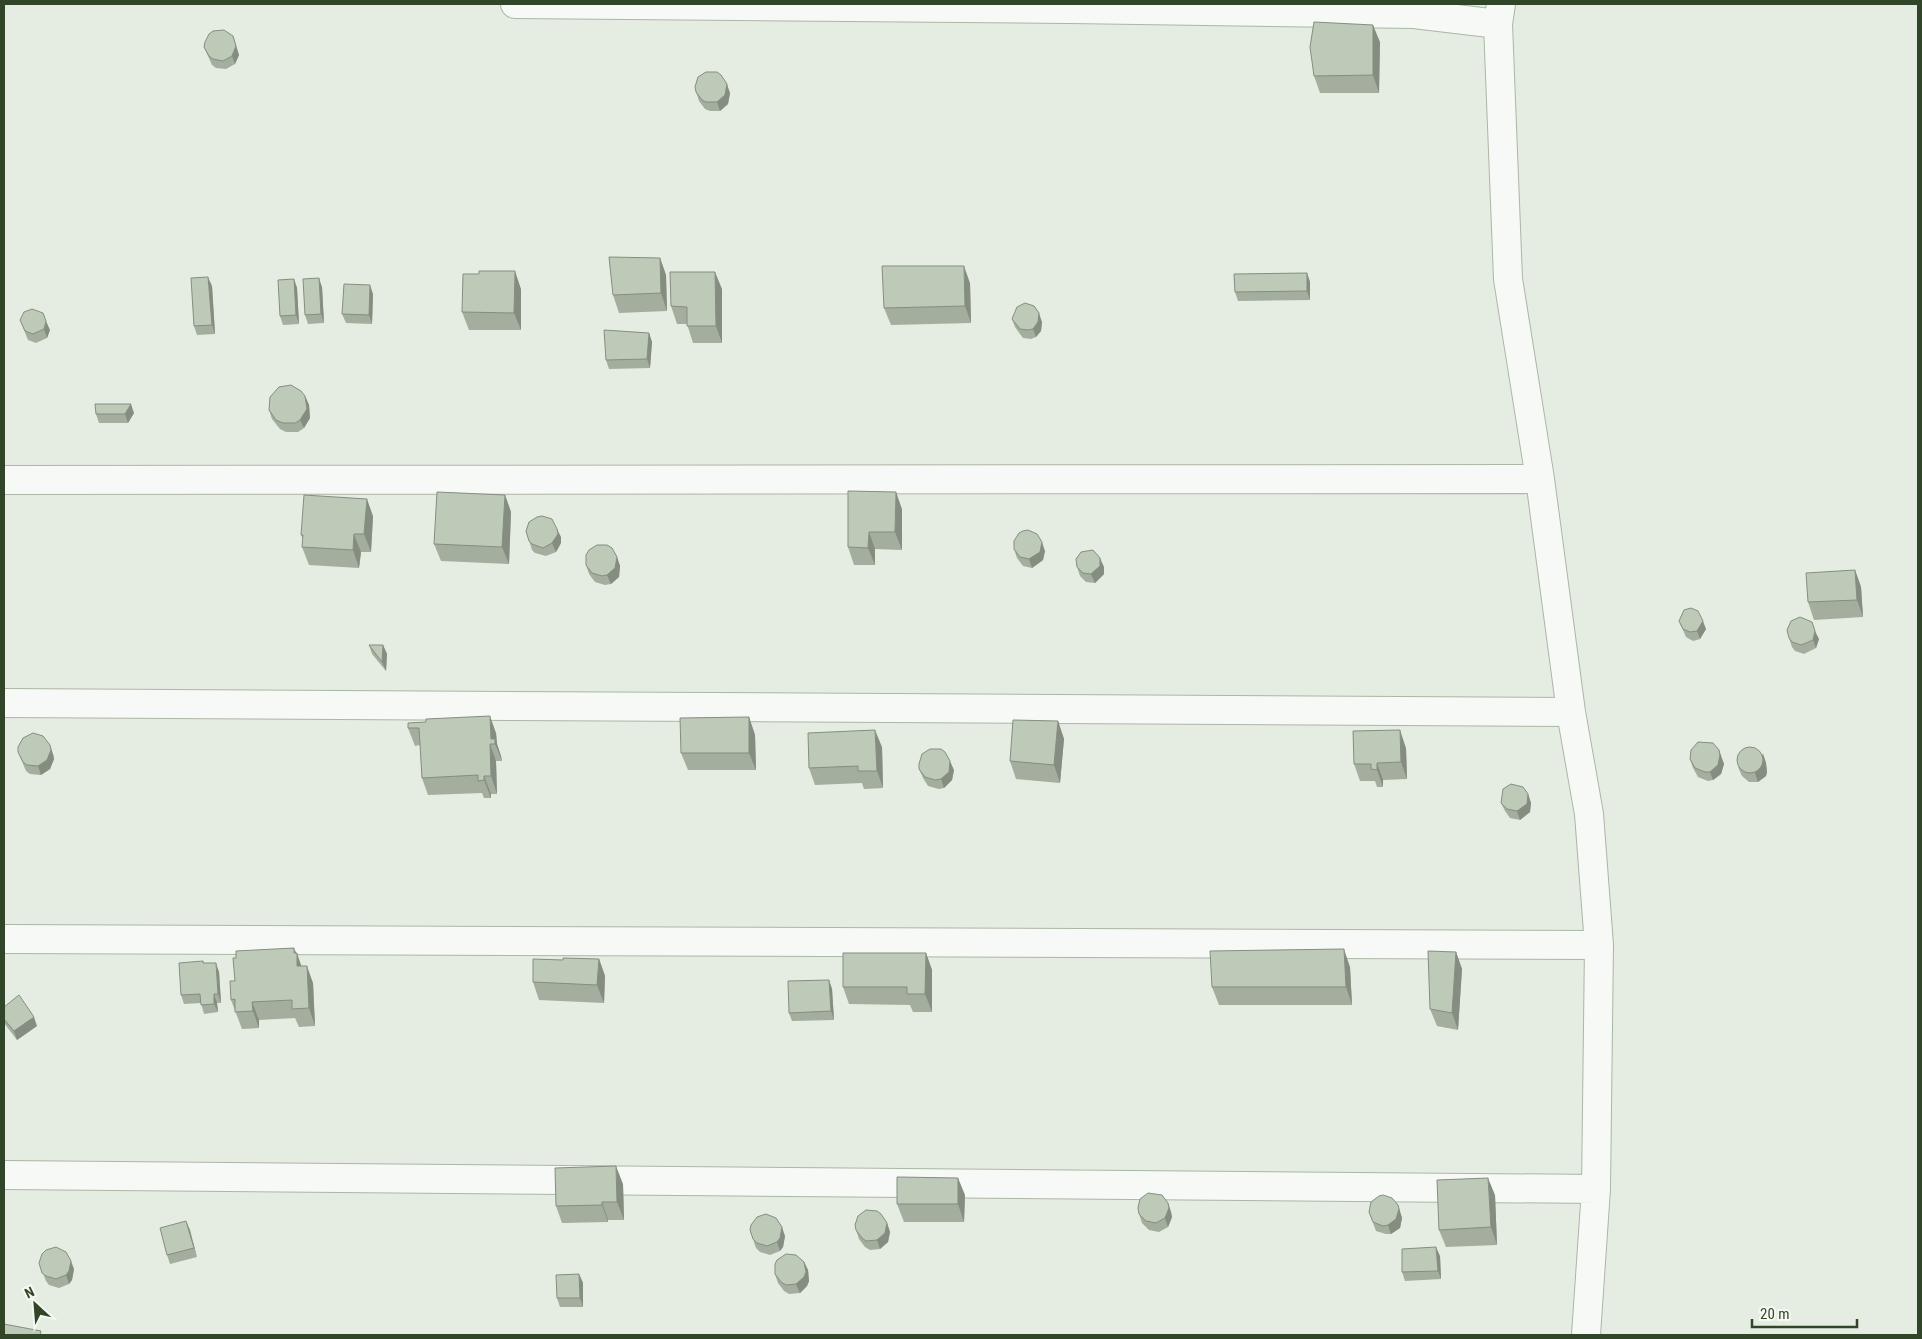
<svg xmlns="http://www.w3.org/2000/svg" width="1922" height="1339" font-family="'Roboto Condensed',sans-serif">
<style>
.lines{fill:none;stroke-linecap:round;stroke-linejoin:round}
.minor-casing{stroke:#abb7a6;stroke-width:30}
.minor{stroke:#f6f9f5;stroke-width:28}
.wall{fill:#a3ae9e}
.shaded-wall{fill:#858d81}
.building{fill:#becab8;stroke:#858d81}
</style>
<rect width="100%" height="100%" fill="#e5ece2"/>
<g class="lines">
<defs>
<path id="minor" d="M515,4L1070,9L1414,14L1498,24
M1501,4L1498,24L1508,279L1540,479L1571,712L1589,814L1599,945L1596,1189L1586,1335
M4,480L1540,479
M4,703L1571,712
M4,939L1599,945
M4,1175L1596,1189"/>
</defs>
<use href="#minor" class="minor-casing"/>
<use href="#minor" class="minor"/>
</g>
<path class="wall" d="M233,36L239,55L235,64L226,69L216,68L212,65L204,47Z
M1380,42L1379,93H1320L1314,76Z
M696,92L730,93L728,104L720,111H710L705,109L699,101Z
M660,258L666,275L667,311L619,313L613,295Z
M1307,273L1310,282V300L1238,301L1235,292Z
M294,279L297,288L299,324L283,325L280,316Z
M970,283L971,323L891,325L884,308Z
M212,286L215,334L197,335L194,326Z
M322,287L324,323L308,324L305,315Z
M521,289V330H469L462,312Z
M722,289V343H693L687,324H677L671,306Z
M373,294L372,324L346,323L342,314Z
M1012,319L1042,322L1041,331L1036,337L1031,339L1023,338L1015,327Z
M20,320L50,330L47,338L36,343L28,340Z
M649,333L652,342L650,368L609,369L606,360Z
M305,396L309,405L310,418L304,428L298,432H286L280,429L272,419L269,410Z
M134,413L128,423H99L96,414Z
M505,495L511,512L509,564L441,561L434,544Z
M902,509V550L875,549V565H854L848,547Z
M373,516L371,552H361L359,568L309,565L302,547L303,539L301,535Z
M526,531L561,537V543L556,552L546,556L535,553L532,550Z
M1014,549L1045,551L1043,560L1032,568L1023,566L1017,558Z
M617,557L620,566L619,577L611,584L605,585L595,582L589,574L586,565Z
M1077,567H1104V574L1095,583L1086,582L1080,576Z
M1855,570L1861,587L1863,617L1814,620L1808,602Z
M1679,621L1706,629L1700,639L1693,641L1686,637Z
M1789,638L1819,639L1816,648L1804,654L1795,651L1792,647Z
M369,645H383L387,654L386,671L372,654Z
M749,717L755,735L756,770H688L681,753Z
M1058,721L1064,739L1060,783L1016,779L1010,761Z
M408,723L496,733L497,744L501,756L502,761H496L497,794H491V798H484L482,793L428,795L422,778L420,745L415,746L408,728Z
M882,747L883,788L864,789L862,783L815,785L809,768Z
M1406,748L1407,779L1383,780V787H1377L1375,781H1360L1354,764Z
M18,752L53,754L54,759L50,769L41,775L30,774L26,771Z
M1763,754L1766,763L1767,772L1766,776L1758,782H1749L1742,776L1738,767Z
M1690,759H1722L1724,764L1721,774L1713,780L1708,781L1698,777L1693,768Z
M919,769L954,770L952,780L944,788L939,789L928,786L923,778Z
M1528,794L1531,803L1530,812L1520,820L1510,818L1505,811L1501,803Z
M294,948L301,966L313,983L315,1026L299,1027L295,1018L259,1020V1028L242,1029L231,1000L235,981L236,958Z
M1456,952L1462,969L1458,1030L1437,1026L1430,1009Z
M926,953L932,970V1012H913L910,1005L849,1004L843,987Z
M599,959L605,976L604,1003L539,1000L533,982L563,960Z
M203,961L204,963L219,972L221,1003H217L218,1012L204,1014L201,1003L184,1004L181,995Z
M1350,967L1352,1005H1219L1212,987Z
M829,980L832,989L834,1020L792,1021L789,1013Z
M4,1007L37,1026L17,1040L4,1023Z
M623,1184L624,1220H608V1222L562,1223L556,1206Z
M965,1195L964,1222H904L897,1204Z
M1495,1195L1497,1245L1446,1247L1439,1230Z
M1168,1203L1171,1212L1172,1217L1168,1227L1159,1232L1149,1230L1142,1223L1139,1214Z
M1398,1205L1402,1218L1400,1228L1391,1234H1386L1376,1231L1369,1212Z
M186,1221L197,1257L170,1264L167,1255Z
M887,1223L890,1232L888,1242L880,1249L870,1250L865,1247L859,1239L856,1230Z
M750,1230L785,1236L783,1247L780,1251L770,1255L760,1252L756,1248Z
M1440,1256L1441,1279L1405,1281L1402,1272Z
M804,1262L808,1270L809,1281L807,1286L800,1293L789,1294L784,1291L778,1283L775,1274Z
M39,1263L74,1269L72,1280L69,1284L59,1288L49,1285L46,1281Z
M579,1274L583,1283V1307H560L557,1298Z"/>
<path class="shaded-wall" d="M1373,25L1380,42L1379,93L1373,75Z
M233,36L239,55L235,64L232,56Z
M727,84L730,93L728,104L720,111L717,102Z
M660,258L666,275L667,311L661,293Z
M964,266L970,283L971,323L965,306Z
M515,271L521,289V330L514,313Z
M715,272L722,289V343L716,326Z
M1307,273L1310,282V300L1307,291Z
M208,277L212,286L215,334L212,325Z
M319,278L322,287L324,323L321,314Z
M294,279L297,288L299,324L296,315Z
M370,285L373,294L372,324L369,315Z
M1039,313L1042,322L1041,331L1036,337L1033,329Z
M46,321L50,330L47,338L44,329Z
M649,333L652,342L650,368L647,359Z
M305,396L309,405L310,418L304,428L300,420Z
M131,404L134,413L128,423L125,414Z
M896,492L902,509V550L895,532Z
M505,495L511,512L509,564L502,547Z
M367,499L373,516L371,552L364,534Z
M557,529L561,537V543L556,552L552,543Z
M869,532L875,549V565L868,548Z
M354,534L361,552L359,568L353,550Z
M1042,542L1045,551L1043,560L1032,568L1029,559Z
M617,557L620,566L619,577L611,584L607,575Z
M1100,558L1104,567V574L1095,583L1091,574Z
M1855,570L1861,587L1863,617L1857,600Z
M1703,621L1706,629L1700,639L1697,631Z
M1815,631L1819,639L1816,648L1813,640Z
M383,645L387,654L386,671L382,662Z
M490,716L496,733L497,744L501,756L502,761L495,744L491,739Z
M749,717L755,735L756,770L749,753Z
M1058,721L1064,739L1060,783L1054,765Z
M875,730L882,747L883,788L877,771Z
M1400,730L1406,748L1407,779L1401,762Z
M490,744L496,761L497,794L491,776Z
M50,745L53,754L54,759L50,769L41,775L38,766Z
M1719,750L1724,764L1721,774L1713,780L1710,772Z
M1763,754L1766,763L1767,772L1766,776L1758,782L1755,773Z
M950,761L954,770L952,780L944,788L941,779Z
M1377,763L1383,780V787L1377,770Z
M484,776L491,794V798L484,780Z
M1528,794L1531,803L1530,812L1520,820L1517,811Z
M294,948L297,955V953L303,971L297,966Z
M1344,949L1350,967L1352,1005L1346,987Z
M1456,952L1462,969L1458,1030L1452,1013Z
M926,953L932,970V1012L925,994Z
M599,959L605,976L604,1003L597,985Z
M216,963L219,972L221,1003L218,994Z
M307,966L313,983L315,1026L309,1008Z
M829,980L832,989L834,1020L831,1011Z
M214,994L217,1003L218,1012L214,1004Z
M252,1002L259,1020V1028L253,1011Z
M34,1017L37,1026L17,1040L14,1031Z
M616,1166L623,1184L624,1220L617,1202Z
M958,1178L965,1195L964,1222L958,1204Z
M1488,1178L1495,1195L1497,1245L1491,1227Z
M602,1202L608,1220V1222L602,1205Z
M1168,1203L1171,1212L1172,1217L1168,1227L1165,1218Z
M1398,1205L1402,1218L1400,1228L1391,1234L1388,1225Z
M186,1221L190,1230L197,1257L194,1248Z
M887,1223L890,1232L888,1242L880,1249L877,1240Z
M782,1227L785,1236L783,1247L780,1251L777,1242Z
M1436,1247L1440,1256L1441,1279L1438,1271Z
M71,1261L74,1269L72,1280L69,1284L66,1275Z
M804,1262L808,1270L809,1281L807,1286L800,1293L796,1284Z
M579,1274L583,1283V1307L580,1298Z"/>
<path class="building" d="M1314,22L1373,25V75L1314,76L1310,47Z
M224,30L233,36L236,46L232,56L223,61L213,59L209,56L204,47L205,42L209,34L213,31Z
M706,72H717L721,75L727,84L725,95L717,102H706L702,100L696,92L695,87L698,77Z
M609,257L660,258L661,293L613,295Z
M882,266H964L965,306L884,308Z
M479,271H515L514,313L462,312L463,274H479Z
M670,272H715L716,326H687V307L671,306Z
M1307,273V291L1235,292L1234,274Z
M208,277L212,325L194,326L191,278Z
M319,278L321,314L305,315L303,279Z
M294,279L296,315L280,316L278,280Z
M344,284L370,285L369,315L342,314Z
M1025,303L1034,306L1039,313L1038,322L1033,329L1028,330L1020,329L1012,319L1017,307Z
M32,309L43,313L46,321L44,329L33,334L25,331L20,320L24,312Z
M604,330L649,333L647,359L606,360Z
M291,385L301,391L305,396L307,409L300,420L295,423H283L276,420L269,410L270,397L279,387Z
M95,404H131L125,414H96Z
M848,491L896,492L895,532H869L868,548L848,547Z
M437,492L505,495L502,547L434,544Z
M304,495L367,499L364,534H354L353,550L302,547L303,535H301Z
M542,516L552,519L557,529L558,534L552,543L543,548L532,544L529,541L526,531L529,522L537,517Z
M1028,530L1037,534L1042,542L1040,552L1029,559L1020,557L1014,549V541L1019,533L1023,531Z
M597,545H607L612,548L617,557L615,568L607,575L602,576L592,573L586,565V555L589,550Z
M1093,550L1100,558V566L1091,574L1083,573L1077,567L1076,559L1081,552Z
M1855,570L1857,600L1808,602L1806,573Z
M1691,608L1698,611L1703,621L1697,631L1690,632L1683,629L1679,621L1684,610Z
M1800,617L1812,622L1815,631L1813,640L1801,645L1792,642L1789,638L1787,630L1791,621Z
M369,645H383L382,662Z
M490,716L491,739H495V744H490L491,776H484V780L478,781V775L422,778L419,728H408V723L426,722V719Z
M749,717V753H681L680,718Z
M1013,720L1058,721L1054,765L1010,761Z
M875,730L877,771H858V766L809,768L808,733Z
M1400,730L1401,762L1377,763V770L1371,769V764H1354L1353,731Z
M33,733L43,736L50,745L51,750L47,760L38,766L27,765L23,762L18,752V747L23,738Z
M1698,742L1713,743L1719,750L1720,755L1718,765L1710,772H1705L1695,768L1690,759L1691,750Z
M1737 760a13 13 0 1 1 26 0a13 13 0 1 1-26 0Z
M930,749H941L945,752L950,761L949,772L941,779L935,780L925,777L919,769V764L922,754Z
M1511,784L1523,787L1528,794L1527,804L1517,811L1507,809L1501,803L1503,789Z
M294,948V953H297V966H307L309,1008L292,1009V1000L252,1002L253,1011L235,1012V999L231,1000L230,981H235L233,958H236V951Z
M1344,949L1346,987H1212L1210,951Z
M1428,951L1456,952L1452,1013L1430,1009Z
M843,953H926L925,994H907V987H843Z
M563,958L599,959L597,985L533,982V959L563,960Z
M203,961V963H216L218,994H214V1004L201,1005L200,994L181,995L179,963Z
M829,980L831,1011L789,1013L788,981Z
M19,995L34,1017L14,1031L4,1019V1007Z
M616,1166L617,1202H602V1205L556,1206L555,1168Z
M897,1177L958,1178V1204H897Z
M1488,1178L1491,1227L1439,1230L1437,1180Z
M1148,1193L1162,1195L1168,1203L1169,1208L1165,1218L1156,1223L1146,1221L1139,1214L1138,1208L1140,1199Z
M1383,1195L1392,1198L1398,1205L1399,1209L1396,1219L1388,1225L1383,1226L1373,1222L1369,1212L1371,1202L1379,1196Z
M866,1210L877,1211L881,1214L887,1223L885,1233L877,1240L866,1241L862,1238L856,1230L855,1225L858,1216Z
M766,1214L776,1218L782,1227L780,1238L777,1242L767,1246L757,1243L753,1239L750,1230L751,1225L757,1217Z
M186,1221L194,1248L167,1255L160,1228Z
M56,1247L66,1252L71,1261L69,1271L66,1275L56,1279L46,1276L42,1273L39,1263L42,1254L46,1250Z
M1436,1247L1438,1271L1402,1272V1249Z
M786,1254L796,1255L804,1262L806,1272L804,1277L796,1284L786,1285L781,1282L775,1274V1264L777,1260Z
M579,1274L580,1298H557L556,1275Z
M4,1324L41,1331L40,1335H4Z"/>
<rect width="1922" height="1339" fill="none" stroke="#314628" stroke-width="10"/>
<g transform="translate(35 1304) rotate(334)" stroke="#f4f9f2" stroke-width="4" paint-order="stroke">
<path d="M0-4L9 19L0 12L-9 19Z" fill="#314628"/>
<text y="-8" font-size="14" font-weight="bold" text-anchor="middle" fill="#314628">N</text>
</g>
<path d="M1752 1319v8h105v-8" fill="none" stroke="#314628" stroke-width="2.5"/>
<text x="1760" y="1319" font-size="15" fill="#314628" stroke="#f4f9f2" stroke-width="4" paint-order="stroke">20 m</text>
</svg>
